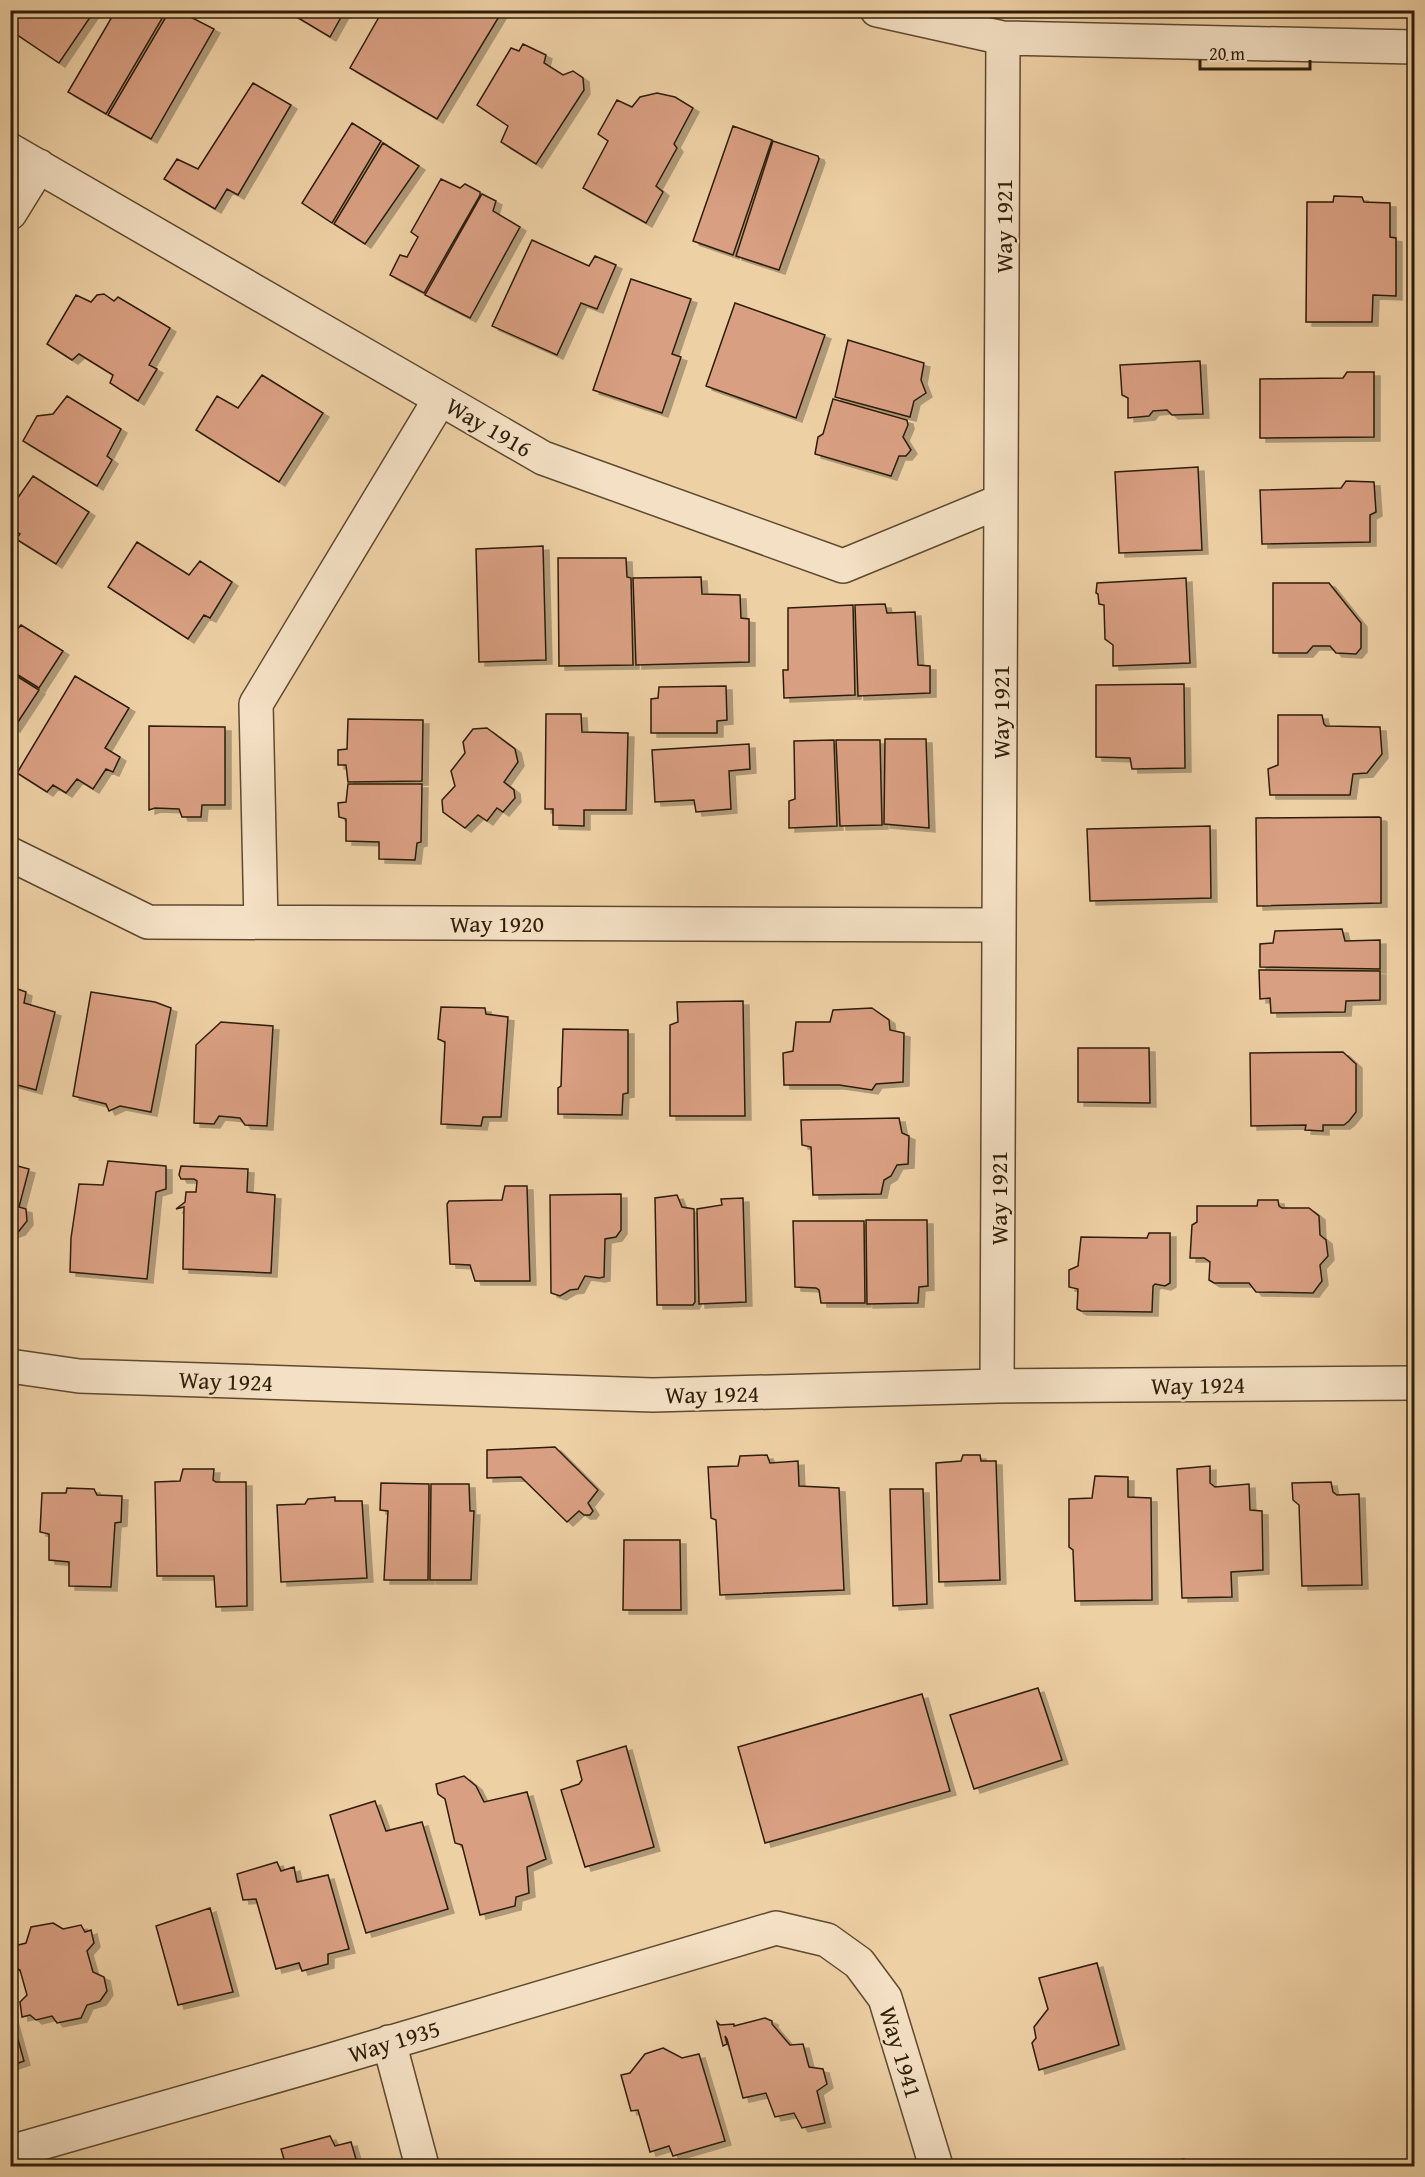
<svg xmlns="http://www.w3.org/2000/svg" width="1425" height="2177" font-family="'Gentium Book Plus',serif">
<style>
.building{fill:#d99f82;stroke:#2e1e08;stroke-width:1.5;filter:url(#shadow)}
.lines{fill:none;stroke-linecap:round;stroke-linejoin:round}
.minor-casing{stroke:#5e4a2f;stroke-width:36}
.minor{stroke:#f4e0c4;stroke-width:33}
.labels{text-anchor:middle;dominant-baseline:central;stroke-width:4.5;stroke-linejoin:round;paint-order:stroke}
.street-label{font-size:24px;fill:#2e1e08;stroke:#f4e0c4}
</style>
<defs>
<filter id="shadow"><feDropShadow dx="6" dy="4" stdDeviation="0" flood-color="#0004"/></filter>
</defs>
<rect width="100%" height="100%" fill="#eed0a5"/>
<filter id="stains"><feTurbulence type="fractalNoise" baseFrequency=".00333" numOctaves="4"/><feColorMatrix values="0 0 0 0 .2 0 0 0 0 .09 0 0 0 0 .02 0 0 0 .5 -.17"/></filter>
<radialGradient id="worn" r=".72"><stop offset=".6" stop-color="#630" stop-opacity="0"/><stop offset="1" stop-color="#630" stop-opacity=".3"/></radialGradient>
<path class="building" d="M10,10H95L59,63L10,30Z
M116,10H167L106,114L68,92Z
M170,10H177L214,29L151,139L108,115Z
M285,10H345L330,37Z
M383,10H503L437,119L350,68Z
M523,44L546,55L544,63L563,75L573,71L583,78L584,90L536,164L501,142L508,126L477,105L511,48L519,51Z
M253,83L291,105L238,195L227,189L215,209L164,179L177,159L198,169Z
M657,93L675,97L693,108L674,144L677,148L656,186L663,192L646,223L583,188L608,141L598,134L617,100L632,107L640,97Z
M352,123L381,141L332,223L302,203Z
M733,126L772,140L733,255L693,241Z
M773,141L818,156L819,159L779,270L736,256Z
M383,143L419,166L365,244L334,224Z
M441,179L460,188L465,184L480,192V195L424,293L390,275L400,255L407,257L418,237L411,232Z
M482,194L496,201L493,211L520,227L470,318L425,295Z
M1334,196L1362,197L1364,202L1390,203V237L1396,238V296L1373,295L1372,322H1306L1307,202H1333Z
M532,240L589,266L595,256L616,265L597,309L581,303L557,355L492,326Z
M631,279L691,299L672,354L681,357L662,413L593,390Z
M104,294L114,301L118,297L170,328L149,365L157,369L138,401L110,383L113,375L79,354L72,360L47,344L76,295L91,302L97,295Z
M735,303L825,335L796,418L706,386Z
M848,340L924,363L921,380L926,393L914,401L910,417L835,397Z
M1200,361L1203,414L1172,415L1167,410L1153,411L1149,416L1128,418V398L1122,395L1120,365Z
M1347,372H1374V437L1260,438V379L1343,378Z
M262,375L323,413L279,482L196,430L217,396L238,408Z
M67,396L121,429L107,456L112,460L97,486L23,441L37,416L53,414Z
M833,399L907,420L908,425L903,437L911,450L906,456H899L891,476L815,454L818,437L823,434Z
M1198,467L1202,550L1119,553L1115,472Z
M33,476L89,512L56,564L16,539L20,534L10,528V509Z
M1346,481L1374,482L1376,512L1370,515V542L1262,544L1260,490L1341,488Z
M137,542L189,575L200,561L232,582L210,618L204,615L188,639L108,587Z
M543,546L546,660L479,662L476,549Z
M558,558H626L627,577L631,578L633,665L559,666Z
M701,577L702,594L740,595L741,618L749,619V662L636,665L633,578Z
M1186,578L1190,663L1113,666V645L1105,639L1104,605L1099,604L1098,594L1096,593L1097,583Z
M1273,583H1329L1361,623V648L1356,654L1336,653L1330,646H1313L1307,653H1273Z
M885,604L887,613L915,612L918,665L930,666V693L858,696L855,605Z
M853,605L855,695L784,698L783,670H788V608Z
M21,625L63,651L39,688L10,670V631L14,633Z
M10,672L39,690L14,728L10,726Z
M75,676L129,708L105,748L120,757L113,772L106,769L93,789L77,779L66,793L53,785L47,792L17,773Z
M1184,684L1185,768L1132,769L1130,758L1096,757V685Z
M726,686L727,720L717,721V733H651V699L658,698L659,687Z
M546,714H581L582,732L628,733L626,810H584V826L553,825V809H545Z
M1278,715H1322L1324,724L1326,726L1380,727L1382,754L1367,773L1353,774L1350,795H1270L1268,769L1278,765Z
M348,719L423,720L422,781L348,782L346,765H338V750L347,749Z
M149,726L225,727V805H202L201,817H182L179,809L155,808L149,810Z
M487,728L515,749L518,762L504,782L514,790L515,798L503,812L497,808L487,821L478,815L465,828L443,812L442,800L455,786L451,771L465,753L463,742L473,729Z
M885,739H926L929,828L884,824Z
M834,740L837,826L789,828V801L795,799L794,741Z
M836,740H880L882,825L840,826Z
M749,744L750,769L729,771L731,809L696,812L694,800L655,802L652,750Z
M348,784H422L421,842L417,843L415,860L379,859V842L346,841V819L339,817L338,803L346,802Z
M1379,817L1381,818V903L1257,906L1256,818Z
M1210,826L1211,898L1090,901L1087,829Z
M1342,929L1345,941L1380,940V969L1260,967V944L1273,943L1275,931Z
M1259,970L1380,971V1000L1346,1001L1345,1012L1271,1013L1270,998L1260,999Z
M15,988L26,992L24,1003L55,1012L36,1090L10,1083V997Z
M91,992L155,1002L171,1008L151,1112L120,1106L109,1111L106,1104L73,1096Z
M743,1001L745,1116H670V1025L678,1022L677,1002Z
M441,1007L485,1008L486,1014L508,1017L501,1117H483L481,1126L441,1124L445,1042L438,1039Z
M872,1008L889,1020L890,1030L904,1033L903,1082L876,1084L872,1090L839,1085H784L783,1053L793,1051L796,1022H830L833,1010Z
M221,1022L273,1026L267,1126L245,1125L240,1118L219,1116L214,1124L194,1123L196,1045Z
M563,1029L628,1030V1093L623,1094L622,1115L558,1114V1088L561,1086Z
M1078,1048H1149L1150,1103L1078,1102Z
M1343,1052L1356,1064V1112L1349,1121L1344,1125H1323V1131L1305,1130L1306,1125L1251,1126L1250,1053Z
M899,1118L902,1133L909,1136L908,1164L897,1165L891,1176L884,1180L881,1194L813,1195L811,1147L802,1145L801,1120Z
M108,1161L166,1166V1189L156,1192L147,1279L70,1272L71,1238L79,1184L103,1185Z
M10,1164L29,1169L19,1207L26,1209L27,1221L19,1231L10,1234Z
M181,1166L248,1169L247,1192L275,1195L271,1273L183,1269L184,1207L176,1209L185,1202L186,1192H196L197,1181L194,1179H181L179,1175Z
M505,1186H527L530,1281H475L470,1265L450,1264L447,1204L449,1201L502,1200Z
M621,1194V1230L616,1237L605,1239L604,1277L599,1278L585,1276L578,1289L570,1290L560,1296L551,1293L550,1195Z
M677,1195L682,1207L694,1209L695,1302L693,1305H657L655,1198Z
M743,1198L746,1302L699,1304L697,1209L722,1205L721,1199Z
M1258,1200H1278L1279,1206L1282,1208H1309L1319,1216L1320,1235L1326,1240L1328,1256L1320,1265L1322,1281L1313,1293L1256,1292L1249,1283H1214L1209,1280L1210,1262L1204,1258H1190L1192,1225L1197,1222V1206H1257Z
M866,1220H927L928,1286L919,1287L918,1303L867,1304Z
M793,1221H864L865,1303H821L819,1290L816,1288L795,1287Z
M1149,1233H1170V1283L1165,1286L1155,1284L1153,1286L1152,1312L1081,1311L1077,1309L1078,1289L1069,1287V1270L1078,1266L1081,1237L1147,1238Z
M555,1447L598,1490L588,1503L593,1511L590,1515H584L579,1511L567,1522L521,1477L487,1478V1450Z
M767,1455L770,1463L798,1461L799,1486L839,1488L844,1590L720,1595L716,1520L711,1518L708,1467L738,1466L740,1456Z
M963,1455H980L981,1461H996L1000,1580L939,1582L936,1463L961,1461Z
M1210,1466V1483L1215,1487L1249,1484L1250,1510L1262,1511L1263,1570L1231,1572L1232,1597L1182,1598L1177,1469Z
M183,1469H214L213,1480L216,1482H246L247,1606L216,1607L214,1576H157L155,1482L180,1481Z
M1095,1476L1128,1477V1497L1151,1498L1152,1600L1075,1601L1073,1550L1069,1547V1499L1092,1498Z
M1331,1482L1333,1492L1337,1495L1359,1494L1362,1585L1302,1586L1299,1505L1293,1500L1292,1483Z
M381,1483L429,1484L428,1580H384L388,1511L380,1510Z
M431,1484H469L470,1511H474L471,1580H430Z
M67,1488L94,1489L97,1495L122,1496L121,1522L115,1523L111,1587L69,1586V1562L49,1560V1534L40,1532L42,1493H66Z
M890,1489H923L927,1604L893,1606Z
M335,1497V1501H362L367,1578L281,1582L277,1505L305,1504L308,1499Z
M624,1540H680L681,1610H623Z
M1038,1688L1062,1760L974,1789L950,1715Z
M922,1694L950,1791L765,1843L738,1747Z
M626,1746L654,1847L585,1867L561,1790L579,1784L582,1780L577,1761Z
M464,1776L476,1786L484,1802L527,1792L546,1859L527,1867L529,1893L516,1897L515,1906L480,1915L462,1845L455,1843L445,1799L438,1794L436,1784Z
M375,1801L386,1831L422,1822L448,1909L366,1933L330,1815Z
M277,1862L281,1871L294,1867L297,1882L328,1875L349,1949L328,1954V1964L302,1971L299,1963L276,1969L256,1899L243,1900L237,1874Z
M210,1908L233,1992L178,2005L156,1926Z
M53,1923L63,1929L81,1925L85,1932L91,1930L94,1943L87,1951L93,1972L104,1977L107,1991L100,2001L87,2005L81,2018L57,2023L52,2016L36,2020L30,2015L22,2017L20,2002L27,1995L20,1970L10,1965V1947L26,1943L31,1927Z
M1097,1963L1119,2045L1039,2070L1032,2043L1036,2038L1034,2027L1048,2009L1039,1978Z
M10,2011L24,2061L10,2066Z
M765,2018L772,2021V2024L790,2045L803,2044L809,2067L823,2069L827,2084L817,2091L825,2123L802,2128L794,2113L775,2117L766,2093L743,2098L727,2039L725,2036L727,2044L723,2046L717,2022L720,2025L734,2024V2026Z
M663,2048L682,2058L699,2054L725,2141L673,2156L669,2146L650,2152L638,2110L631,2111L621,2075L630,2073L645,2054Z
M330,2136L335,2146L351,2142L358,2166H286L281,2149Z
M1184,2159L1186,2166H1159Z"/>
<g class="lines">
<defs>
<path id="minor" d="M877,10L1003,38L1414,47
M10,150L543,458L843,566L1001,501
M10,213L39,166
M10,854L148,922L999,925
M261,922L256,704L440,399
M10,1366L79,1376L653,1395L997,1386L1414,1383
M997,1386L1003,38
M389,2042L422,2166
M10,2152L321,2063L776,1928L827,1940L859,1963L885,1998L936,2166"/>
</defs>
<use href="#minor" class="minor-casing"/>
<use href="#minor" class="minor"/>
</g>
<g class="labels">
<g class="street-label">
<text transform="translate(1003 226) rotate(-90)">Way 1921</text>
<text transform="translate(489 427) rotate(30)">Way 1916</text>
<text transform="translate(1000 712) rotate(-90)">Way 1921</text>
<text x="497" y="923">Way 1920</text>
<text transform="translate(998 1198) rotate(-90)">Way 1921</text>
<text transform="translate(226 1381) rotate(2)">Way 1924</text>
<text transform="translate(1198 1385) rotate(-1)">Way 1924</text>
<text transform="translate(712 1394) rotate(-1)">Way 1924</text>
<text transform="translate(394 2041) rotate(-17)">Way 1935</text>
<text transform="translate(901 2052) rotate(73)">Way 1941</text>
</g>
</g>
<rect width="1425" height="2177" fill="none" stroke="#eed0a5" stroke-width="36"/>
<rect x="12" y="12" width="1401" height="2153" fill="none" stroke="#2e1e08" stroke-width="3"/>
<rect x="18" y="18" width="1389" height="2141" fill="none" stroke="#2e1e08" stroke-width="1.5"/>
<path d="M1200 60v9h110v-9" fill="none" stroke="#2e1e08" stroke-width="3"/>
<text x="1209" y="60" font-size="18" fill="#2e1e08" stroke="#f4e0c4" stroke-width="4.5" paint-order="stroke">20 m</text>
<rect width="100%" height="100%" filter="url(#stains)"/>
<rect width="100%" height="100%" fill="url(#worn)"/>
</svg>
